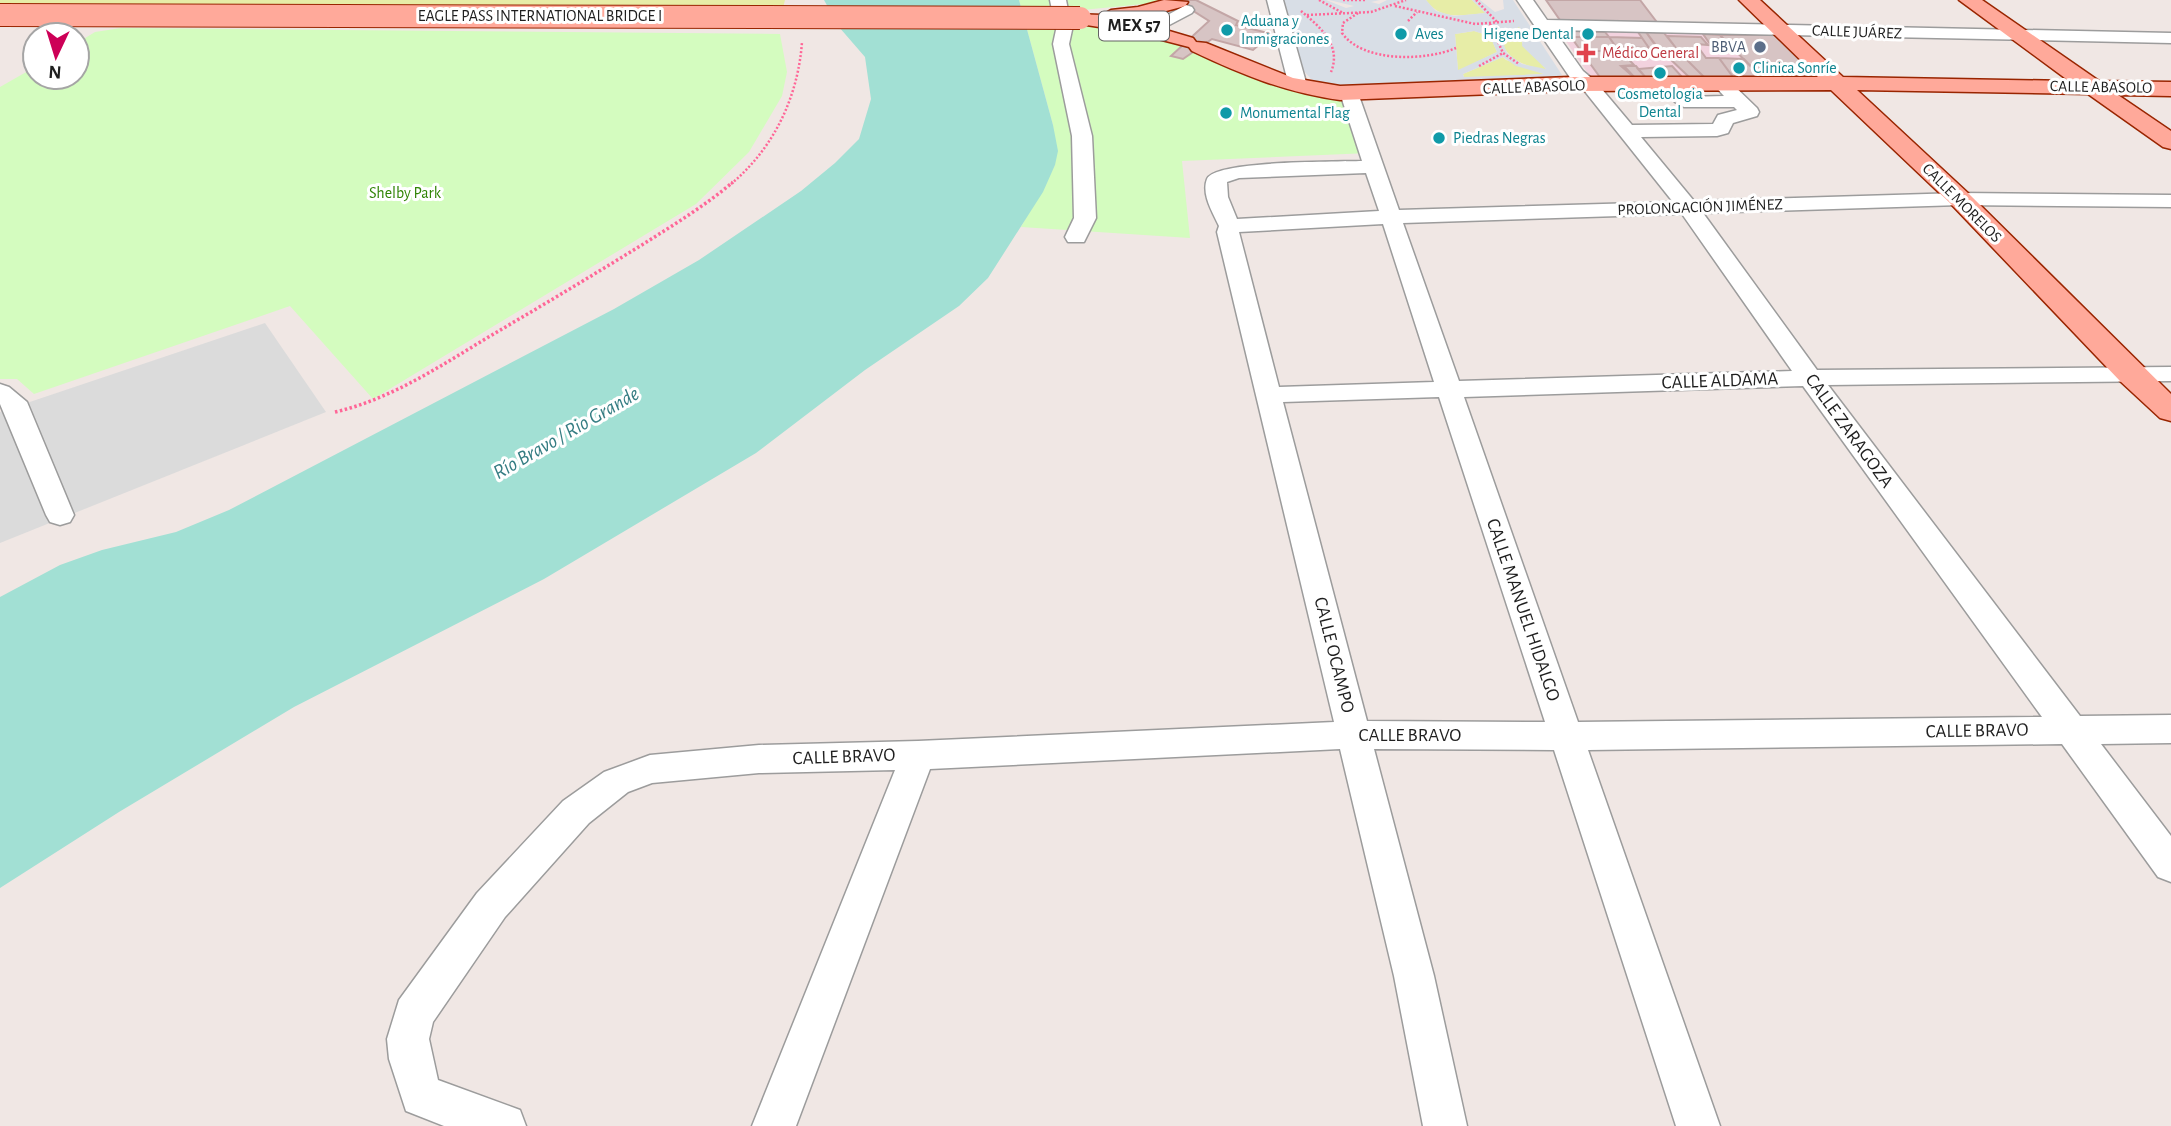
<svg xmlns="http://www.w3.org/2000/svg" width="2171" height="1126" font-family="'Alegreya Sans',sans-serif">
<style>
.commercial{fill:#f2d2de}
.grass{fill:#e7eda7}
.park{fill:#d4fcbf}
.parking{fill:#dbdbdb}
.plaza{fill:#d8dee6;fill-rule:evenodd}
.water{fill:#a2e0d4}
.building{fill:#d7c4c4;stroke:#c3a6a6;stroke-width:2}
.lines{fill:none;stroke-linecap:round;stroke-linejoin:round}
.minor-casing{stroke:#9c9c9c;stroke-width:3}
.major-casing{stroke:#992500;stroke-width:3}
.path-far1{stroke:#ff6697;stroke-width:2.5;stroke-dasharray:2 2;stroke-linecap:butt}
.path{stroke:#ff6697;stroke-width:3.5;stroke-dasharray:2.5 2.5;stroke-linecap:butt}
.minor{fill:#fff;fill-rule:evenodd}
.major{fill:#ffa99a;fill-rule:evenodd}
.major-bridge-casing{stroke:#992500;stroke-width:24;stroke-linecap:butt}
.major-bridge{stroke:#ffa99a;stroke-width:22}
.culture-dot{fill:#0f9aa8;stroke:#fff;stroke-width:2.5}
.service-dot{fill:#5c6f8a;stroke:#fff;stroke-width:2.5}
.health-dot{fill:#e0444e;stroke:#fff;stroke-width:2.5}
.labels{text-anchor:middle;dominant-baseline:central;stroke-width:6;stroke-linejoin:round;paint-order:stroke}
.far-street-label{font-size:16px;fill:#1f1f1f;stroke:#fff}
.far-culture-label{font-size:16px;fill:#0d838f;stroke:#fff;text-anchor:start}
.far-service-label{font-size:16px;fill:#4e5e75;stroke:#fff;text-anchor:end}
.far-health-label{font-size:16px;fill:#be3a42;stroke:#fff;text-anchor:start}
.far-park-label{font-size:16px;fill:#308405;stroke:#fff}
.shield{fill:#fff;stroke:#626262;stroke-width:2}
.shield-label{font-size:18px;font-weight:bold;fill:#1f1f1f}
.street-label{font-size:19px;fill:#1f1f1f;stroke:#fff}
.water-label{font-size:21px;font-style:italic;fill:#357d83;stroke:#fff}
</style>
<rect width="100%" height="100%" fill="#f0e7e4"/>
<path class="commercial" d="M1559,31L1775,33L1825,79L1591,78Z"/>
<path class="grass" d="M0,0H785L782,12L0,10Z
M1426,0H1472L1486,13C1464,15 1440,21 1426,0Z
M1519,26L1523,33L1522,43L1547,70C1526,66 1505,61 1501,37Z
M1474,31L1490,36L1497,52L1458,71L1455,34Z
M1503,57L1506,60L1544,74L1464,78L1463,74Z"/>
<path class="park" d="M1019,0H1185L1082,10L1106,20L1138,25L1292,86L1348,92L1369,153L1182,161L1190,238L1021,227L1055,165L1053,125Z
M121,28L780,34L787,72L782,96L749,152L696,204L373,399L290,306L34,394L17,379H0V87L35,67V77H77V43L95,32Z"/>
<path class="parking" d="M265,323L326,412L0,543V412Z"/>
<path class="plaza" d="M1283,0H1326L1346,8L1354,6L1329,0H1380L1371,2L1379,4L1387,0H1426L1436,11L1454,16L1485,13L1472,0H1480L1495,12L1504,9L1503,0H1513L1562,75L1549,78L1350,88L1325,85L1311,79L1304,71ZM1519,27L1523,33L1522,46L1546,69L1522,64L1507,53L1501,37ZM1474,31L1490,36L1497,52L1458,70L1455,34ZM1503,57L1516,66L1544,74L1464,77L1463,74Z"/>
<path class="water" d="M824,0H1019L1053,125L1058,151L1055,165L1043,192L988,278L959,306L865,370L756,453L544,579L294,707L119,812L0,888V597L60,565L102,550L176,532L229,510L614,309L699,260L801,191L835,163L859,139L871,99L865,57L839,27Z"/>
<path class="building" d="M1176,0H1196L1238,21L1236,25L1272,34L1253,50L1212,39L1183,59L1171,56L1209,21Z
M1546,0H1640L1659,25L1562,23Z
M1567,31L1605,32L1609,37H1571Z
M1638,32H1646L1658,48H1649Z
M1646,32L1664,33L1679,52H1660Z
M1703,34L1720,35L1731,51H1715Z
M1720,35H1775L1820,77H1761Z
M1667,36L1701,37L1708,45L1696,44L1706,58H1719L1733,77L1705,78L1679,52Z
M1571,37H1609L1619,51H1581Z
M1609,37L1642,38L1649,48L1616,47Z
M1581,51H1621L1634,65L1621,66L1636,79L1602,80Z
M1681,54L1705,78L1689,77L1666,55Z
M1719,58L1744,59L1761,77H1733Z
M1624,66H1636L1647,79H1636Z
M1672,66L1683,78L1647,79L1638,69Z"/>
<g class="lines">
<defs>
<path id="minor" d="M1050,0H1066L1072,30L1069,44L1092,136L1096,218L1084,242H1068L1065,237L1074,218L1072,136L1053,44L1056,30Z
M1267,0H1283L1307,86L1304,90L1298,91L1289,86Z
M1517,0H1533L1547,20L2171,33V43L1554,30L1583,71L1595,81L1632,125L1713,124L1718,115L1737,110L1734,107H1684L1675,102L1684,97L1724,96L1712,83L1721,78L1727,79L1757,108L1759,112L1757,116L1733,123L1728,133L1717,136L1641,137L1694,201L1960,193L2171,195V207L1960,205L1703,213L1817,370L2171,367V381L1828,385L2080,716L2171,715V743L2101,744L2171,836V882L2158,877L2062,744L1588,750L1720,1126H1676L1554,750L1374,749L1434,976L1467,1126H1423L1394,976L1340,749L930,769L796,1126H752L895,770L759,773L652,783L628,792L589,823L505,917L433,1022L429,1039L438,1080L520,1110L526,1126H444L406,1111L389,1059L387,1039L399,1000L477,893L563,801L604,772L650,755L759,745L918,741L1334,722L1217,232L1219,226C1213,213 1201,194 1207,179C1214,160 1339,162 1362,161L1340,93L1349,88L1358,93L1399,210L1673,202L1583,89L1571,79ZM1366,173L1379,211L1237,219L1228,197L1227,182L1239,178ZM1682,214L1792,371L1459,381L1403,223ZM1383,224L1434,382L1279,387L1239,232ZM1803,386L2042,717L1578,722L1464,397ZM1439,397L1545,722L1367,721L1283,402Z
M1186,5L1192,7L1194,10L1192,13L1154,33H1142L1140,30Z
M0,384L9,387L27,402L74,515L70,522L60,525L50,522L46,515L0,404Z"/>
<path id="major" d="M1164,0L1188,2L1185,6L1132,20L1193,38L1196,42L1206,43L1293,78L1340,86L1569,77H1818L1739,0H1760L1843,77L2069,81L1959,0H1982L2099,81L2171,82V96L2118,95L2171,131V149L2163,147L2088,94L1857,90L1969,194L2171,394V421L2160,418L2120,381L1951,204L1831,90L1569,91L1340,100C1287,93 1240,74 1192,51L1189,47L1131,32L1080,24L1073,22L1070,18L1073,14L1102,15L1111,10L1138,7Z"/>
</defs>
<use href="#minor" class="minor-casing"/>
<use href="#major" class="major-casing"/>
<path class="path-far1" d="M1319,0L1343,13
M1343,0H1365
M1476,0L1497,22
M1395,6L1475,24L1514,21
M1301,11C1320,27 1342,45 1331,72
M1358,13L1343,23L1342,33C1363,63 1426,61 1456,48
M1307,15L1371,12L1406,0
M1408,21L1417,12
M1490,24L1503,53L1519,64
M1479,66L1503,53
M731,184C774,148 798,97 802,42"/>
<path class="path" d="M335,412C396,398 449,360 502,329C550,301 598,272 645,243C675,224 706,205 733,182"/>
<use href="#minor" class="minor"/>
<use href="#major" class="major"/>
<defs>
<path id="major-bridge" d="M0,15L1080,18"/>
</defs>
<use href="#major-bridge" class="major-bridge-casing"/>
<use href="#major-bridge" class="major-bridge"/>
</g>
<g class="culture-dot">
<circle cx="1227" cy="30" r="7"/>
<circle cx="1401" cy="34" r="7"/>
<circle cx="1588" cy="34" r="7"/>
<circle cx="1739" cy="68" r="7"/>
<circle cx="1660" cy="73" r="7"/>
<circle cx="1226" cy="113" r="7"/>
<circle cx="1439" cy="138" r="7"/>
</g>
<circle class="service-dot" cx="1760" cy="47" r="7"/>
<path class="health-dot" d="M1582.5 42.5h7v7h7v7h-7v7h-7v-7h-7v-7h7z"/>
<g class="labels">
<g class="far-street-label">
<text x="540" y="16">EAGLE PASS INTERNATIONAL BRIDGE I</text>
<text transform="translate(1857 32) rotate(2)">CALLE JUÁREZ</text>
<text transform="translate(1534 87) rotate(-2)">CALLE ABASOLO</text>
<text transform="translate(2101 87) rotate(1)">CALLE ABASOLO</text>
<text transform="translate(1962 203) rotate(45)">CALLE MORELOS</text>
<text transform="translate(1700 207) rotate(-2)">PROLONGACIÓN JIMÉNEZ</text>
</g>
<g class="far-culture-label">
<text x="1241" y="21">Aduana y<tspan x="1241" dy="18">Inmigraciones</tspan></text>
<text x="1415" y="34">Aves</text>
<text x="1574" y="34" text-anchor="end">Higene Dental</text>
<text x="1753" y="68">Clinica Sonríe</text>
<text x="1660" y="94" text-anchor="middle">Cosmetologia<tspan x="1660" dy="18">Dental</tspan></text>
<text x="1240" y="113">Monumental Flag</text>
<text x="1453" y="138">Piedras Negras</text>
</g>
<g class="far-service-label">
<text x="1746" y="47">BBVA</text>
</g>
<g class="far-health-label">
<text x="1602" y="53">Médico General</text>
</g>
<g class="far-park-label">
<text x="405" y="193">Shelby Park</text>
</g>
<rect class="shield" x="1099" y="11.5" width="70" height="29" rx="5"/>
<g class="shield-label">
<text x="1134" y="26">MEX 57</text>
</g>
<g class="street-label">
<text transform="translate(1720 381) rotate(-2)">CALLE ALDAMA</text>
<text transform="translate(1849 431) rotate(54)">CALLE ZARAGOZA</text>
<text transform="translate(1523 610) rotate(71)">CALLE MANUEL HIDALGO</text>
<text transform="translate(1334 655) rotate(76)">CALLE OCAMPO</text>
<text transform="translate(1977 731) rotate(-1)">CALLE BRAVO</text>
<text x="1410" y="735">CALLE BRAVO</text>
<text transform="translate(844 757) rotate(-2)">CALLE BRAVO</text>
</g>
<g class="water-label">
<text transform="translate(566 433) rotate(-30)">Río Bravo / Rio Grande</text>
</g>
</g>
<g transform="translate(56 56) rotate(184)"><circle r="33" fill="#ffffff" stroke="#a5a5a5" stroke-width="2"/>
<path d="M0-5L12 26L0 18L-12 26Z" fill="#cd0057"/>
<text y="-10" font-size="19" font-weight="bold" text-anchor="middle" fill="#1f1f1f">N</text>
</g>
</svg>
